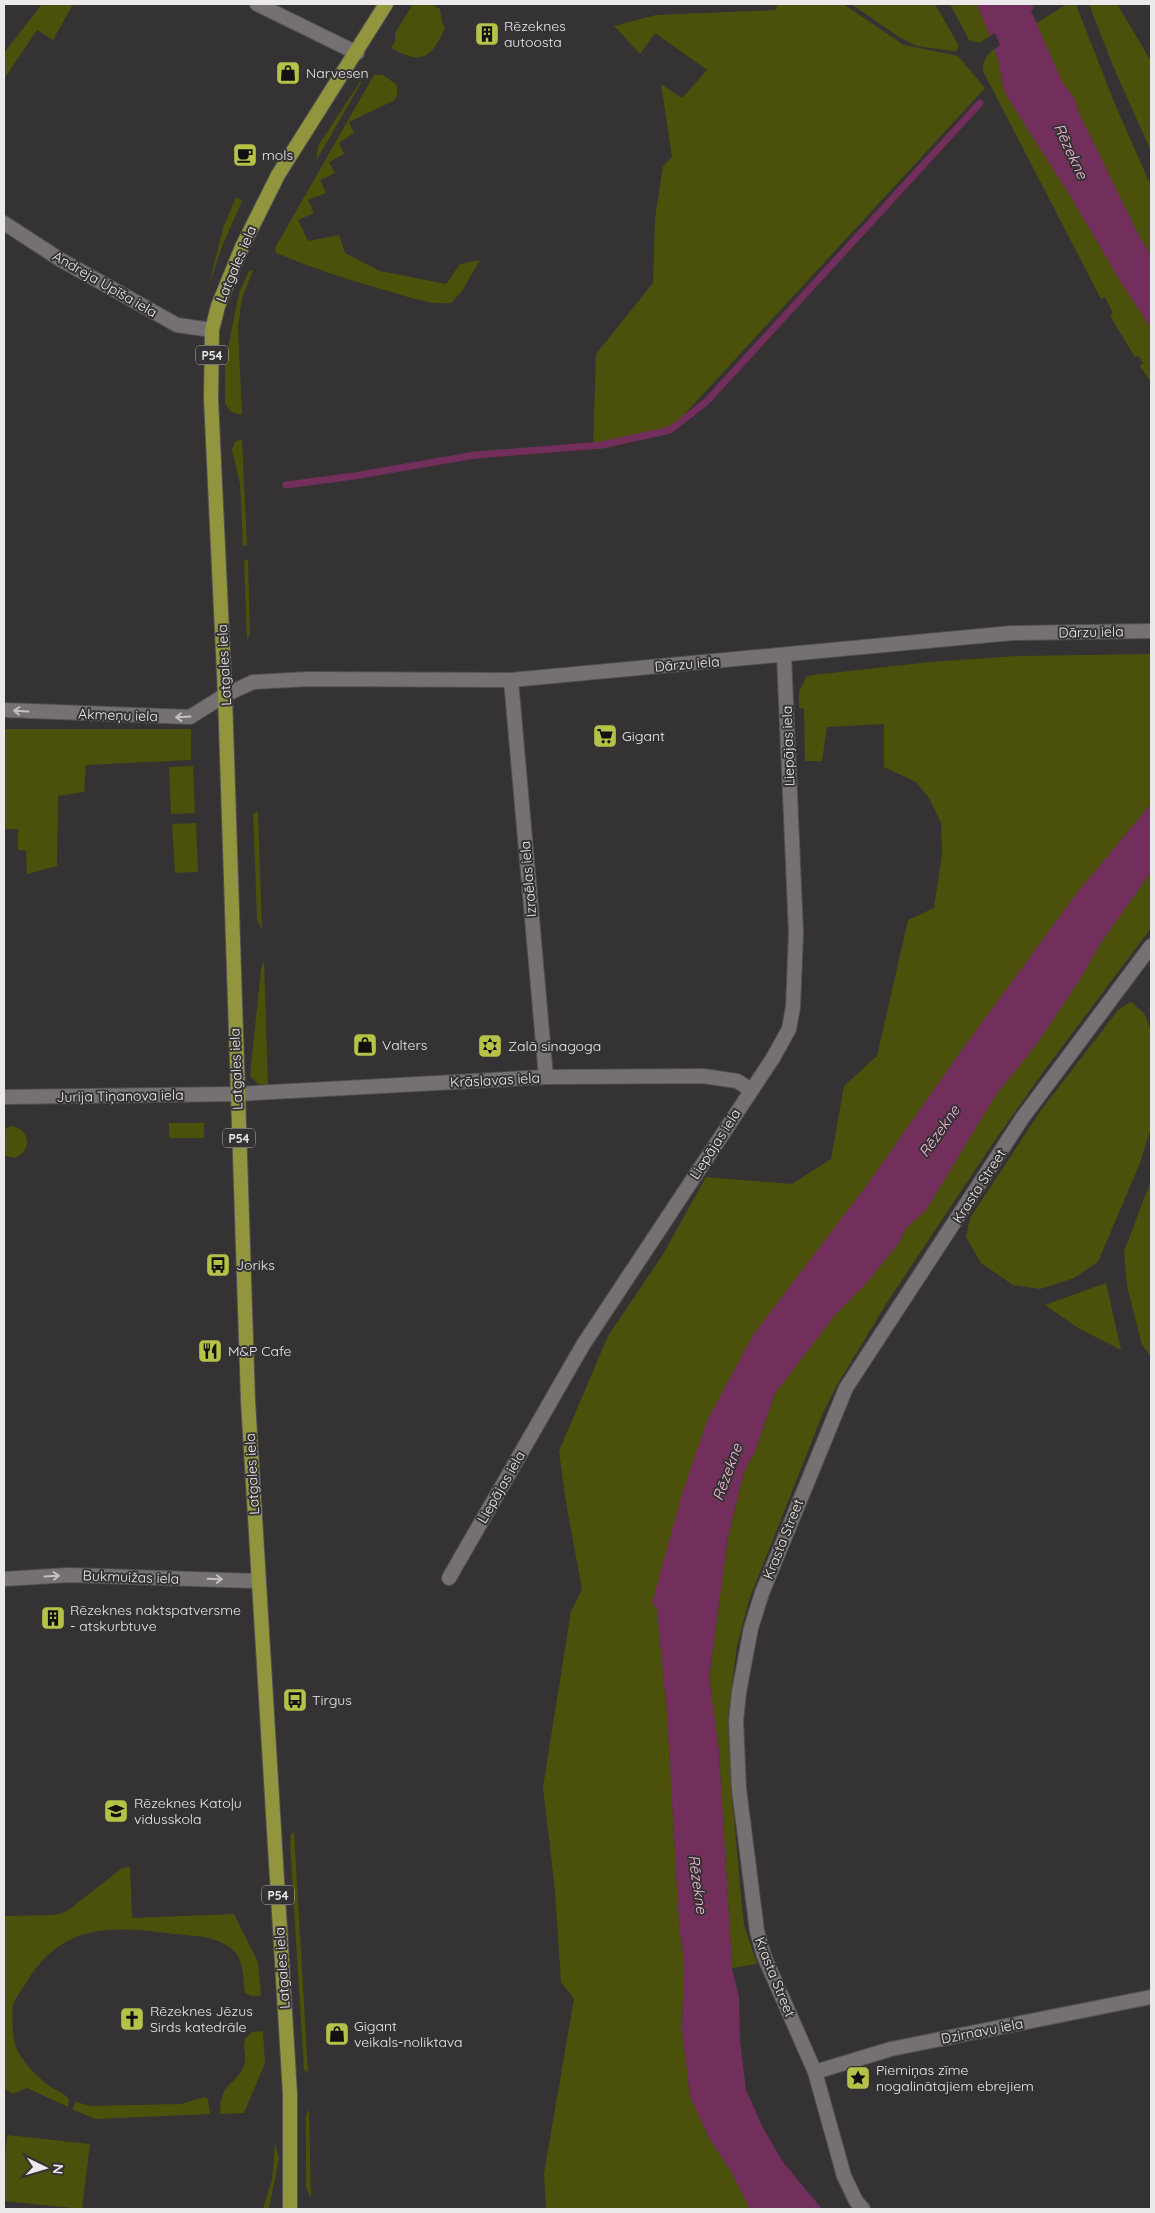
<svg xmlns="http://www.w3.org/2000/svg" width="1155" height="2213" font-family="Quicksand,sans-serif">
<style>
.green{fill:#4b510b}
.water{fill:#722f5b}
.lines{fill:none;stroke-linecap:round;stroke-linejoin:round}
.stream{stroke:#722f5b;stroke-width:7}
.river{stroke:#722f5b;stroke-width:42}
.pedestrian-casing{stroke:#525051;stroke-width:16}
.minor-casing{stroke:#525051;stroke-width:16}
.primary-casing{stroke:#525051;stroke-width:16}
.pedestrian{stroke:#757173;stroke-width:14}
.minor{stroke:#757173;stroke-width:14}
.primary{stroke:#91953e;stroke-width:14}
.oneway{stroke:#c2bfc0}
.labels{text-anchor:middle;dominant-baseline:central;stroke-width:4;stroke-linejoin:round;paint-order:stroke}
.shield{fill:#353233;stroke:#b4b2b3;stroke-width:1}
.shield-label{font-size:12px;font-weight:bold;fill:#ebe9ea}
.poi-label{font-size:14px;fill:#ebe9ea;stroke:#353233;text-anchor:start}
.street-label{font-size:14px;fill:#ebe9ea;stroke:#353233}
.water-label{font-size:15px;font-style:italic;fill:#f6b9dc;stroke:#353233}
</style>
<rect width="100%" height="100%" fill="#353233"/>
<path class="green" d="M42,4H73L53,40L37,30L4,79V53Z
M413,4H431L440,9L442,23L445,28C431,59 422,65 391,48L395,42V33Z
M777,4H843L904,45L958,56L985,88L670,430L593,446L596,354L653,283L655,218L663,166L672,157L661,84L682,98L707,70L655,33L640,54L614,26L656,15L776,10Z
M851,4H935L959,46L956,51H953L917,46L899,37Z
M950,4H977L990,36L979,43L969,40Z
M1067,4L1076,5L1117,109L1151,186V255L1140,238L1078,111L1075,99L1062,82L1035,24Z
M1089,4H1117L1151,61V151L1113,66Z
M994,49C1002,64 1000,80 1006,95L1071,197L1122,284L1151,328V382L1140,366L1143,363L1138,356L1135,357L1110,316L1113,313L1105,297L1101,299L983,71C981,63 988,53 994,49Z
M374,75H383L397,85V95L395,100L349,122L354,133L339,143L344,154L329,162L335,173L320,180L326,193L308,200L314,213L298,220L308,241L339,235L345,253L380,271L446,284L460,264L480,260L462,291L451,303C429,305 409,297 388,291C350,280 312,268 276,253L275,248Z
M362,79L361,83L316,161L318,146Z
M236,197L242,201L223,244L209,285L223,228Z
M253,270L242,298L238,327L242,415L231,412L225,403V363L239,293L249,271Z
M242,439L247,545L243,546L240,484L232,450L235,442Z
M244,560H248L250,634L247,640Z
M1151,654V804L1077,893L964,1047L867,1185L652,1603L657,1608L667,1714L679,1921L684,1963L682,2029L690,2096L709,2138L732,2173L750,2209H546L544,2173L574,1999L561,1982L555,1891L543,1787L571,1611L582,1590L565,1496L559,1451L608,1336L662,1256L706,1177L792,1184L831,1159L844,1086L877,1056L908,920L934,908L942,854L941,823L929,798L916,782L884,767V724L827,727L822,761H805L804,709L799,708V692L807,676L813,675L930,662L1019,656Z
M4,729H191V760L86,765L84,792L58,796L57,866L27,874L26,851L18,850V829H4Z
M193,766L195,813L171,814L169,767Z
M258,812L262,930L257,919L253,813Z
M196,823L198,872L175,873L172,824Z
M1151,872V928L1041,1075L991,1146L888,1301L837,1385L823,1413L749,1600L737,1646L728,1716L731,1783L741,1897L744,1925L757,1964L732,1968L719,1752L709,1677L728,1537L744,1472L755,1451L775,1393L835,1315L867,1282L899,1243L906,1228L926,1210L995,1096L1038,1042L1079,981L1100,944Z
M264,960L268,1086L258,1084L250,1076L261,969Z
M1131,1002L1144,1013L1151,1031V1128L1140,1163L1098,1262L1074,1278L1040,1289L1013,1285L981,1263L966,1237L970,1218L1041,1110L1119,1009Z
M169,1123H204V1138H169Z
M11,1126C30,1128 33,1151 15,1158L4,1156V1129Z
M1151,1181V1356L1142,1345L1127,1286L1124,1251Z
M1106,1283L1121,1350L1078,1328L1045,1305Z
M294,1831L308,2073L304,2070L290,1842L291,1835Z
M130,1867L132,1918L234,1914L258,1962L261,1996H251L245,1993C243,1979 244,1960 233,1950C218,1936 194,1936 175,1934C113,1926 62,1922 26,1983C22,1990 14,1999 13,2006C11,2012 13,2037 15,2044C19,2059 38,2078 51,2087C57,2091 65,2093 69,2100L68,2107L27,2088L12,2094L4,2088V1916L55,1915L67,1911L122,1868Z
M263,2031L265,2063L244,2113L220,2114C220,2080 236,2087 244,2065C249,2051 237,2044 252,2032Z
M204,2097L208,2099L210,2114L95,2119L72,2109L76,2102L91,2106L181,2104Z
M309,2109L311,2198L306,2188V2116Z
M7,2135L90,2144L82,2209L4,2201V2163Z
M275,2143L279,2158L269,2209H263L272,2180Z"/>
<path class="water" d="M977,4H1032L1034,9L990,36Z
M1035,24L1062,82L1075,99L1078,111L1140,238L1151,255V328L1122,284L1071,197L1006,95C1000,80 1002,64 994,49Z
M1151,804V872L1100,944L1079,981L1038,1042L995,1096L926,1210L906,1228L899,1243L867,1282L835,1315L775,1393L755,1451L744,1472L728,1537L709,1677L719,1752L732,1968L739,1997L740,2040L746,2090L763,2128L783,2162L822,2209H750L732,2173L709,2138L690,2096L682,2029L684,1963L679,1921L667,1714L657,1609L652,1603L682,1494L707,1421L753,1335L867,1185L964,1047L1077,893Z"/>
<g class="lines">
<path class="stream" d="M286,485L354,476L475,455L602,445L670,430L706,402L980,103"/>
<path class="river" d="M1005,4L1042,88"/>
<defs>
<path id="pedestrian" d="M863,2209L856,2201L844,2176L815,2072L764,1956L757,1931L739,1789L736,1721L739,1692L751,1628L762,1593L846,1388L1023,1117L1151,946"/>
<path id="minor" d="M257,4L357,53
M4,223L61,260L177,325L212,330
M511,680L546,1077
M4,710L190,717L225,695L253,682L309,679L511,680L1012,633L1151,631
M4,1097L237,1094L546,1077L703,1076L737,1081L751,1090
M449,1578L583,1345L773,1058L789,1029L793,1007L796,933L784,656
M4,1579L69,1575L258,1581
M815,2072L891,2049L1151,1997"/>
<path id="primary" d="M290,2209V2094L248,1401L225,695L211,399L212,330L218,306L242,247L278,175L386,4"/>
</defs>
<use href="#pedestrian" class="pedestrian-casing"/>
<use href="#minor" class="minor-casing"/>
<use href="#primary" class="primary-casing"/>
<use href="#pedestrian" class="pedestrian"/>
<use href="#minor" class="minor"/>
<use href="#primary" class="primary"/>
</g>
<defs><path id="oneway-shaft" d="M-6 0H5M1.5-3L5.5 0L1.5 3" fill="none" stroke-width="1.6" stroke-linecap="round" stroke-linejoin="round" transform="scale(1.25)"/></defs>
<g class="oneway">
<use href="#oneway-shaft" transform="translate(21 711) rotate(-177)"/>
<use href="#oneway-shaft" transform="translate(183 717) rotate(177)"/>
<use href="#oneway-shaft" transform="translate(52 1576) rotate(-3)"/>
<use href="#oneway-shaft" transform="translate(215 1579) rotate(2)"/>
</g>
<defs>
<symbol id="building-square" viewBox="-11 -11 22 22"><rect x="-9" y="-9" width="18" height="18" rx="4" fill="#b6c148" stroke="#353233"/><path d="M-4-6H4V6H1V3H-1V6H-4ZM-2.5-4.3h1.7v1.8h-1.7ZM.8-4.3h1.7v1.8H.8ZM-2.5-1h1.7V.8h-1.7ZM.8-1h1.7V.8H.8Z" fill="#111"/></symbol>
<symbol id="shop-square" viewBox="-11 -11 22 22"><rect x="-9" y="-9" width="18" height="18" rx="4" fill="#b6c148" stroke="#353233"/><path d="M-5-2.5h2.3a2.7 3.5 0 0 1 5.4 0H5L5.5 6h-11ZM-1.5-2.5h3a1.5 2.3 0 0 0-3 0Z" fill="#111"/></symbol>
<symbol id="cafe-square" viewBox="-11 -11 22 22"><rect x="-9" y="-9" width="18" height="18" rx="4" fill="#b6c148" stroke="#353233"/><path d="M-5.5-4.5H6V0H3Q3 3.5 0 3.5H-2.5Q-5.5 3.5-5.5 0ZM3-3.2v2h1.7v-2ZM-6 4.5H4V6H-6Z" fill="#111"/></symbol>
<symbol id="supermarket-square" viewBox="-11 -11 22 22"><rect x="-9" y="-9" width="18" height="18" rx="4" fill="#b6c148" stroke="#353233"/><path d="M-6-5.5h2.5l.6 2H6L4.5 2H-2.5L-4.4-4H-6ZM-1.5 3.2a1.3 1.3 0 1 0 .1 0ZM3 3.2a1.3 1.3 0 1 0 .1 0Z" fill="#111"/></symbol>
<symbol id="synagogue-square" viewBox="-11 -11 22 22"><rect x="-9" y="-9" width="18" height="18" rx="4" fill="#b6c148" stroke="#353233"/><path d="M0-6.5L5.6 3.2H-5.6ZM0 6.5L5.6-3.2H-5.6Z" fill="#111"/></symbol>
<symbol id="bus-square" viewBox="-11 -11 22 22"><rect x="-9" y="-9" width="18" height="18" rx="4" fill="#b6c148" stroke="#353233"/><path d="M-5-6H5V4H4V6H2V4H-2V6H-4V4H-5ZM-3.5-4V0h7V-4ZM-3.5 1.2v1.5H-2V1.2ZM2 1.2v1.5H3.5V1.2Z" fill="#111"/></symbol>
<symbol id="restaurant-square" viewBox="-11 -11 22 22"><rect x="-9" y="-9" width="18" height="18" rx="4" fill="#b6c148" stroke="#353233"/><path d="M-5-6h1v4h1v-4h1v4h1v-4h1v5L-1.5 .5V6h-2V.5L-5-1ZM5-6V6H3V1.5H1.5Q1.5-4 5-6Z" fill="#111"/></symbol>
<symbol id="school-square" viewBox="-11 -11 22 22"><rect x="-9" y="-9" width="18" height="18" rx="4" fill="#b6c148" stroke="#353233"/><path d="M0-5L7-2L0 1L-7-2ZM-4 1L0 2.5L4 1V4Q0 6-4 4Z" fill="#111"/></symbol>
<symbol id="church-square" viewBox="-11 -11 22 22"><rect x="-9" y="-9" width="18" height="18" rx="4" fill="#b6c148" stroke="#353233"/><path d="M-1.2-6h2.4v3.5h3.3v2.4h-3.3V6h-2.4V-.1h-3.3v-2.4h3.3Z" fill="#111"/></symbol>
<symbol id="sight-square" viewBox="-11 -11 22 22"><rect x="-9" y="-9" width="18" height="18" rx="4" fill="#b6c148" stroke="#353233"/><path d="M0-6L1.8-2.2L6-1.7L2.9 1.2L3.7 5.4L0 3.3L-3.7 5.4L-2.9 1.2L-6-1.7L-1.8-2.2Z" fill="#111"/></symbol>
</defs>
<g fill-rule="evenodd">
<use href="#building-square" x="473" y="20" width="28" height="28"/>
<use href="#shop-square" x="274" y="59" width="28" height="28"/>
<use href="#cafe-square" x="231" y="141" width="28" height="28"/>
<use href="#supermarket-square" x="591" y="722" width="28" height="28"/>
<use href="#shop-square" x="351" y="1031" width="28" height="28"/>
<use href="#synagogue-square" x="476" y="1032" width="28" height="28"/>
<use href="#bus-square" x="204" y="1251" width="28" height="28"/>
<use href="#restaurant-square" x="196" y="1337" width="28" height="28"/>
<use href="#building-square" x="39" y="1604" width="28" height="28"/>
<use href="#bus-square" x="281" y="1686" width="28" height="28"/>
<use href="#school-square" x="102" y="1797" width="28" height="28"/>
<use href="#church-square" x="118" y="2005" width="28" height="28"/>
<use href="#shop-square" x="323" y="2020" width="28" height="28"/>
<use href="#sight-square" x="844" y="2064" width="28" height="28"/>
</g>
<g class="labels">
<g class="shield">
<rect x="196" y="345.5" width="32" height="19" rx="4"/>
<rect x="223" y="1128.5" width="32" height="19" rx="4"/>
<rect x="262" y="1885.5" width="32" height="19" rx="4"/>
</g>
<g class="shield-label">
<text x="212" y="355">P54</text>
<text x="239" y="1138">P54</text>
<text x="278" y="1895">P54</text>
</g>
<g class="poi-label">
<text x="504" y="26">Rēzeknes<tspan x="504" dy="16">autoosta</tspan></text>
<text x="306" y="73">Narvesen</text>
<text x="262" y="155">mols</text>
<text x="622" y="736">Gigant</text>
<text x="382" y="1045">Valters</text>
<text x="508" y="1046">Zalā sinagoga</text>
<text x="236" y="1265">Joriks</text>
<text x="228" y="1351">M&amp;P Cafe</text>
<text x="70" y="1610">Rēzeknes naktspatversme<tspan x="70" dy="16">- atskurbtuve</tspan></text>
<text x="312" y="1700">Tirgus</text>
<text x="134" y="1803">Rēzeknes Katoļu<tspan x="134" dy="16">vidusskola</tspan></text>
<text x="150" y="2011">Rēzeknes Jēzus<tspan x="150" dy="16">Sirds katedrāle</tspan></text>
<text x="354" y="2026">Gigant<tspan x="354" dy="16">veikals-noliktava</tspan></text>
<text x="876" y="2070">Piemiņas zīme<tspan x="876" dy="16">nogalinātajiem ebrejiem</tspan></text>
</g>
<g class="street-label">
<text transform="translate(236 264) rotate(-67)">Latgales iela</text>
<text transform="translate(105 284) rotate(30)">Andreja Upīša iela</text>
<text transform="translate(1091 632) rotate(-1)">Dārzu iela</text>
<text transform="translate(687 664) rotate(-5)">Dārzu iela</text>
<text transform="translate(224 665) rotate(-93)">Latgales iela</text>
<text transform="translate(118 715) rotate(2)">Akmeņu iela</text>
<text transform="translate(788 746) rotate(-92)">Liepājas iela</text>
<text transform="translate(528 879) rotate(-95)">Izraēlas iela</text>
<text transform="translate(236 1069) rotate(-92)">Latgales iela</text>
<text transform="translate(495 1080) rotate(-3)">Krāslavas iela</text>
<text transform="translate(120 1096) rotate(-1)">Jurija Tiņanova iela</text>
<text transform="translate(715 1144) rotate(-57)">Liepājas iela</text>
<text transform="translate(979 1186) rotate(-57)">Krasta Street</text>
<text transform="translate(252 1474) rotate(-93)">Latgales iela</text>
<text transform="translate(501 1487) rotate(-60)">Liepājas iela</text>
<text transform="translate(783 1539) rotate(-68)">Krasta Street</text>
<text transform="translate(131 1577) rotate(2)">Bukmuižas iela</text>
<text transform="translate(282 1968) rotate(-94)">Latgales iela</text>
<text transform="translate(775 1977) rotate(68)">Krasta Street</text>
<text transform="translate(982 2031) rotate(-11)">Dzirnavu iela</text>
</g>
<g class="water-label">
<text transform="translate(1071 151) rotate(65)">Rēzekne</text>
<text transform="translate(939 1131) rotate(-55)">Rēzekne</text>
<text transform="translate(727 1472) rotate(-70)">Rēzekne</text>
<text transform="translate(698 1884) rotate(82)">Rēzekne</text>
</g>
</g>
<rect width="1155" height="2213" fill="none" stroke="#ebe9ea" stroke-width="10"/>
<g transform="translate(45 2168) rotate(95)" stroke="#353233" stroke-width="4" paint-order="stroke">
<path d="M0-4L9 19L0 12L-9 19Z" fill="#ebe9ea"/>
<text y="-8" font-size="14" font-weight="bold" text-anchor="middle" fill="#ebe9ea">N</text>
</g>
</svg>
